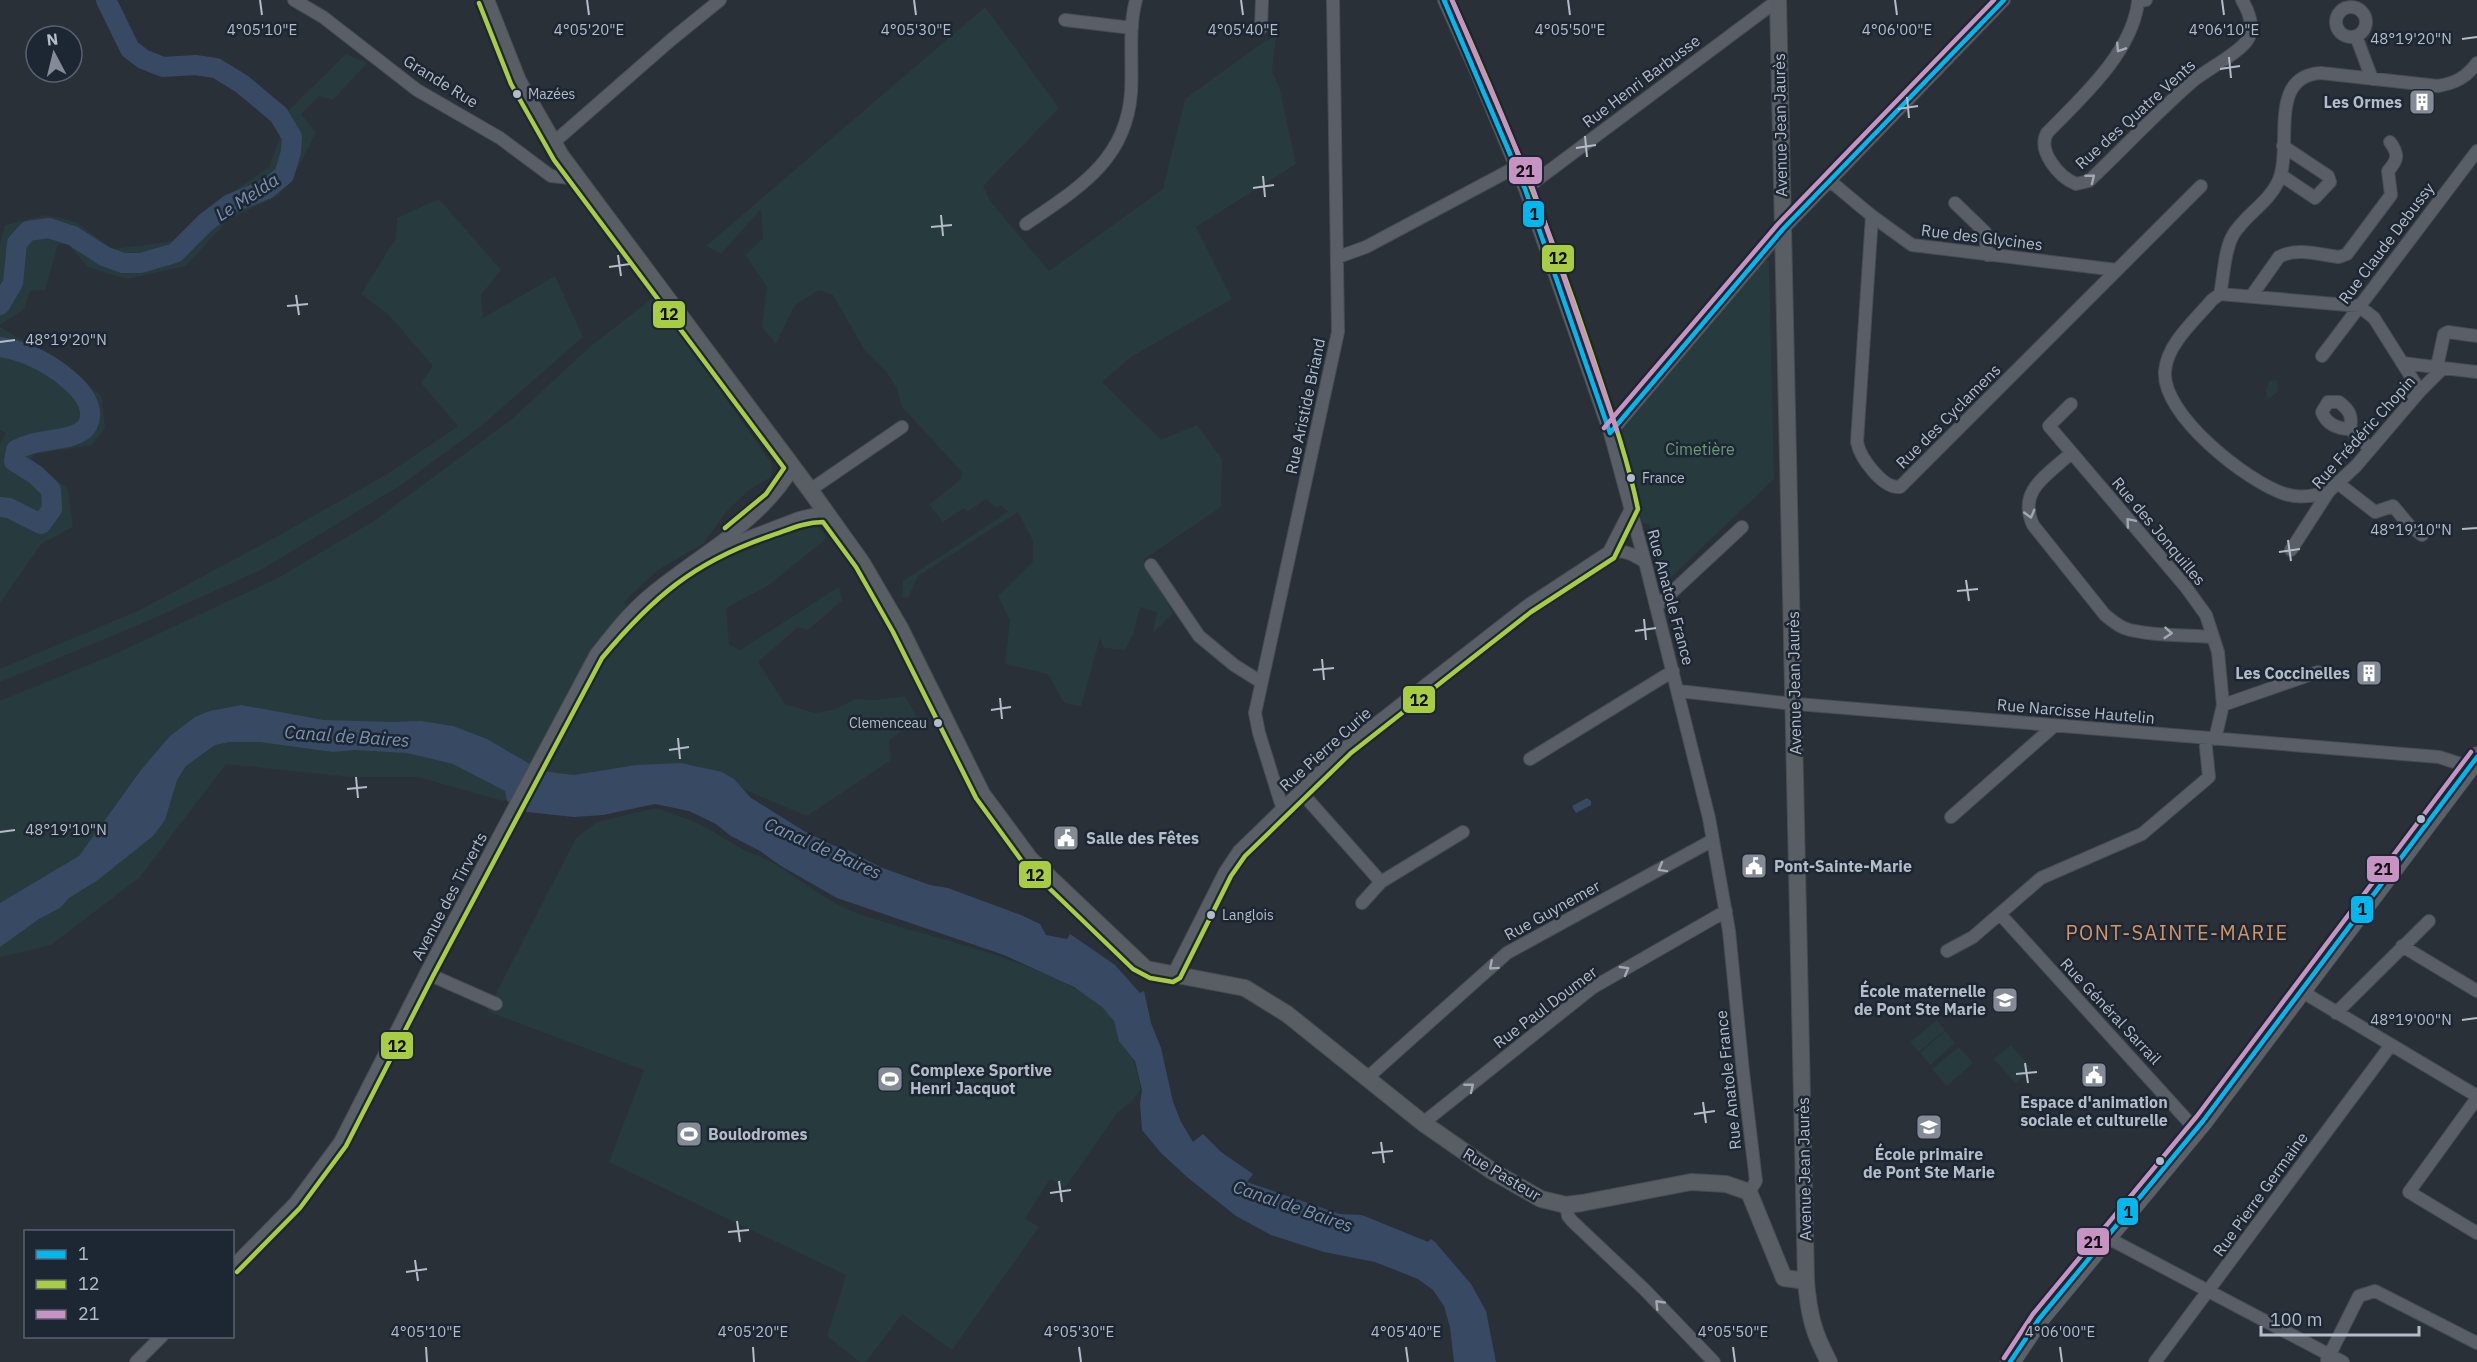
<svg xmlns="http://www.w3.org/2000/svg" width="2477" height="1362" font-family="'IBM Plex Sans',sans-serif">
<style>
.green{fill:#273a3e}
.water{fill:#384963}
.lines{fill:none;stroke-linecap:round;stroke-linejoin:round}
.river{stroke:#384963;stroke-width:20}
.street-casing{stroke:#484c53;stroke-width:14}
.secondary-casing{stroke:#484c53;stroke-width:18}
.primary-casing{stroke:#484c55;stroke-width:21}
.street{stroke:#5a5e66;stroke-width:12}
.secondary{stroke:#595d64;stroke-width:16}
.primary{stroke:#5c6168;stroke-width:20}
.bus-1-casing{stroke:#1d2633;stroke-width:9}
.bus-2-casing{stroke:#1d2633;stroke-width:9}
.bus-3-casing{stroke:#1d2633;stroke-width:9}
.bus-1{stroke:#00b8ed;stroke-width:4.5}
.bus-2{stroke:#a8cd42;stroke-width:4.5}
.bus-3{stroke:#c793c3;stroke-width:4.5}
.oneway{stroke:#a2a9b5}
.ticks{fill:none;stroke:#b4bcc9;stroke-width:2}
.bus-dot{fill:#b4bcc9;stroke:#1d2633;stroke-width:2}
.labels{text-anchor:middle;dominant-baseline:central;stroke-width:5;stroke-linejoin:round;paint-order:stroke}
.bus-label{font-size:14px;fill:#b4bcc9;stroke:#1d2633;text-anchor:start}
.street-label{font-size:16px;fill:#b4bcc9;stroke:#1d2633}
.poi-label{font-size:16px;font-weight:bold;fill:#b4bcc9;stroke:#1d2633;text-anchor:start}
.park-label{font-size:16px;fill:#6b9a76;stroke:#1d2633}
.water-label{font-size:18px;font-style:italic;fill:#7c92b1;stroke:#1d2633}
.quarter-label{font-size:20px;letter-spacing:1.5px;fill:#d59563;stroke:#1d2633}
.ticks-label{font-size:15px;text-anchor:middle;fill:#b4bcc9;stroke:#1d2633;stroke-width:5;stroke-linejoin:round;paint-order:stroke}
.line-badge{stroke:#1d2633;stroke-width:2}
.pale-badge-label{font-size:16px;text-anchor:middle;font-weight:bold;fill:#111}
</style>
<rect width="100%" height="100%" fill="#2a3038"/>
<path class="green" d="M985,7L1059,108L983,186L990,201L1049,271L1163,189L1185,99L1265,41L1276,37L1272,72L1279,86L1296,164L1196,227L1232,299L1131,357L1102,382L1161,440L1197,425L1222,459L1221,507L1143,560L1173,613L1153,633L1157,612L1140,607L1133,635L1125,650L1104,648L1100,638L1081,706L1064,703L1048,674L1005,664L1010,620L998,596L1033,562V541L1018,512L918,576L908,598L902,597L903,581L1008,512L1001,505L997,508L986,499L967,512L964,508L943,522L929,505L961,479L962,472L902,407L897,389L886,371L864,349L833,295L819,290L795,305L776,344L762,327L767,287L745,255L763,238L761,209L721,254L706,246Z
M346,54L367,63L333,100L319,96L301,114L316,132L299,166L278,196L228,220L186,266L127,279L88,267L67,243L58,245L45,290L30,291L24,309L0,325V245L5,225L46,215L76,222L113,249L174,241L215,204L269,167L280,136L260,106L288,111Z
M439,199L501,270L481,295L483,318L555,276L583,337L480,427L401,485L261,570L141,624L0,682V669L140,610L278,536L389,473L458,426L421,383L433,366L388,314L361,294L396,238L397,218Z
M1764,260L1769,261L1774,479L1666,582L1662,581L1654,549L1661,544L1657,534L1651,531L1649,524L1642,523L1621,437L1623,429Z
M654,297L772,464L771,477L749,490L727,511L703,544L658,570L624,602L637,623L684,581L743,549L816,525L827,538L769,585L726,608L729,644L740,650L839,587L842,601L808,630L798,627L758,662L785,704L815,713L836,709L855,699L875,700L905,696L918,719L889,740L891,760L807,816L693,768L503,801L418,777H351L226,764L140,877L51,945L0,957V701L115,654L276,579L374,521L512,419L592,345Z
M0,327L71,369L101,396L105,428L92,445L36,454L31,459L68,489L73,527L41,544L0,603V444L6,433L0,430Z
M2277,380L2278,392L2268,399L2265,390L2270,381Z
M656,808C672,814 689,818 703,826C717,833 729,842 742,849C749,853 757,854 763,858C796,874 823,901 857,913C924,938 1078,965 1118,1025C1130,1043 1136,1067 1141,1089L1133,1100L1117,1113L1065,1188L1050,1179L1025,1218L1039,1227L952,1350L902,1314L866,1362H860L827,1336L846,1275L609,1162L644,1070L487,1011L576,838L597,822Z
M1937,1020L1945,1030L1919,1052L1910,1042Z
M1945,1031L1955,1043L1930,1065L1920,1053Z
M2011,1045L2032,1069L2015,1083L1994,1059Z
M1959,1047L1973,1063L1947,1086L1932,1069Z"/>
<path class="water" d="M241,705L324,720L392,722L421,721L453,726L487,739L540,770L556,773L574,775L636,765L681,763L722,772L734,779L751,798L804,831L832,845L846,849L880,867L930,885L948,888L1021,915L1040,924L1046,935L1067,939L1070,934L1115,965L1140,993L1144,991L1151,1023L1161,1048L1173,1102L1181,1122L1193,1142L1203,1134L1221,1152L1253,1174L1247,1182L1340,1214L1362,1215L1428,1242L1431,1239L1435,1242L1471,1284L1486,1311L1496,1362H1454L1450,1327L1444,1306L1433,1290L1418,1279L1375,1262L1324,1252L1271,1235L1236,1216L1187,1177L1161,1153L1142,1130L1140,1103L1142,1090L1135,1061L1119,1041L1114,1021L1102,1007L1074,987L1004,955L837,898L781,866L760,851L731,836L716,824L689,811L655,804L603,815L574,817L527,812L507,801L505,791L453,764L407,753L355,750L333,752L260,742H229L215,745L186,766L177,780L165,820L153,836L98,880L69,898L60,908L39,919L0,947V903L79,856L141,770L170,736L195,717L210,711Z
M1587,798L1591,801V805L1576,813L1572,806Z"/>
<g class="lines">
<path class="river" d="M0,305L13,283L17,243L28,231L49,228L73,236L104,256L123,263H141L175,253L205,223L230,204L267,189L284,175L291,152L292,137L279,115L242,84L216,68L195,65L163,67L143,59L130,49L106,0
M0,347C10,349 22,351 31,356C52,365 92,391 90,416C90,421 87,428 82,431C64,443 39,437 16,450L14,461L36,475L51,490L52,509L41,524L9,508L0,507"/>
<defs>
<path id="street" d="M294,0L323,17L417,90L500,138L551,176L571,178L574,175
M1444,0L1476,71L1525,189L1610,433L1645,562L1709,818L1729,931L1743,1072L1756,1181L1749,1192
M2146,0L2138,2C2132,53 2081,98 2047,133C2037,151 2059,177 2076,184L2089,181C2124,148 2157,112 2193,81C2206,70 2241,52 2248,39C2255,27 2249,12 2242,0
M2336 22a15 15 0 1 1 30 0a15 15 0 1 1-30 0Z
M1065,20L1132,28
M1261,28L1262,0
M2356,36L2372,79
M553,143L672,39L720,0
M2281,175L2315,198L2330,182L2328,176L2283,146
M1829,180L1872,216L1912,245L2117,270
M1525,189L1778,0
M1955,203L1985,232L1987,255
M1872,216L1857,442C1860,458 1883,489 1900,487L2201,186
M1026,224C1077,189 1126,161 1131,93C1133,62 1128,29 1136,0
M1338,257L1366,247L1516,167
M2220,294C2224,276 2224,251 2233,235C2245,215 2268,203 2278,182C2294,149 2266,76 2321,73L2438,86C2455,83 2466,78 2477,63
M2220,294L2212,300C2195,320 2167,344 2165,371C2161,414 2247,482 2285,494C2300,499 2315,496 2329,491
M2220,294L2359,306L2374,318L2420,391
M2252,295L2279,257C2296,247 2321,255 2339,257L2347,254L2391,195L2388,171C2398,160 2399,154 2390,142
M2322,356L2477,151
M2402,363L2477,372
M2437,367L2444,334L2448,332L2477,336
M2071,404L2049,426L2185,586L2206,615L2218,652L2223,705L2215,739
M2350,429C2338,429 2326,424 2322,412L2328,402H2339C2349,410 2353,415 2350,429L2370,449
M1610,433L1783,229L2004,0
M2071,453C2048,475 2017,490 2033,525L2105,615C2111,620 2117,625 2124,628C2145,636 2190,635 2213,637
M2339,484L2375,512L2393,506L2409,525L2422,535
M810,490L902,427
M716,550L799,518L812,515H827
M2291,550L2329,491L2356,466L2420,391L2443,368
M1609,552L1631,509
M1151,565L1199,636L1234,665L1261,682
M1656,607L1742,527
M1679,691L1785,703L2439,757L2473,768
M2223,705L2318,672
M1530,759L1673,671
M1301,792L1381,882L1463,832
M1283,810L1259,733L1255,713L1338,332L1333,0
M1951,817L2054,726
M1362,903L1381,882
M2000,914L2196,1130
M2402,946L2477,991
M1947,951L1973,937L2041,878L2142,834L2209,777L2205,738
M426,973L496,1004
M1173,975L1225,872L1239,851L1346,747L1527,606L1609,552C1622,549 1633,554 1645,562
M2301,991L2477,1096
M2336,1013L2429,921
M1367,1078L1507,953L1713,840
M2477,1098L2409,1192L2477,1233
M1423,1123L1592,988L1726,911
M1566,1205L1568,1216L1572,1221L1645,1290L1714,1362
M2106,1237L2343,1362
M232,1267L295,1203L340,1142L426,973L596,654C612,634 628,613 648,596C697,554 760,525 793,468
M2327,1360L2359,1296L2375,1291L2477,1343
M136,1362L162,1336
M2155,1362L2391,1045"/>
<path id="secondary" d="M486,0L518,81L561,156L810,490L862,563L900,628L982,794L1030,859L1146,969L1245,988L1287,1014L1423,1123L1492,1171L1541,1199L1566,1205L1582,1203L1691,1182L1726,1184L1749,1192L1784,1278L1806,1281
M1778,0L1806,1281C1809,1315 1813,1332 1829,1362"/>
<path id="primary" d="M2010,1362L2039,1319L2203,1121L2477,757"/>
</defs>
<use href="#street" class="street-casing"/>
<use href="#secondary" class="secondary-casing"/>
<use href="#primary" class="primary-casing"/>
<use href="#street" class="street"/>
<use href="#secondary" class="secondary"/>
<use href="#primary" class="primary"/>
<defs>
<path id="bus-1" d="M1444,0L1525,189L1610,433
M1610,433L1783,229L2004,0
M2010,1362L2039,1319L2203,1121L2477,757"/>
<path id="bus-2" d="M479,3L511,84L554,160L784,468L766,494L725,528
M237,1272L300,1208L346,1146L433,976L602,658C653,597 694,562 770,536C788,530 804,522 823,522L856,567L893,632L976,798L1024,864L1133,969L1150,978L1173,982L1180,978L1231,876L1245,856L1351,753L1531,612L1614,558L1638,509C1627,456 1608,403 1591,352C1551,232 1504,115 1452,0"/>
<path id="bus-3" d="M1452,0L1532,186L1617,431
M1604,428L1778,224L1994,0
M2004,1358L2033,1314L2197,1116L2471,752"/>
</defs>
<use href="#bus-1" class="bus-1-casing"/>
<use href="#bus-2" class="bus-2-casing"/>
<use href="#bus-3" class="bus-3-casing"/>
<use href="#bus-1" class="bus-1"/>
<use href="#bus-2" class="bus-2"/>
<use href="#bus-3" class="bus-3"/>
</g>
<defs><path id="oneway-chevron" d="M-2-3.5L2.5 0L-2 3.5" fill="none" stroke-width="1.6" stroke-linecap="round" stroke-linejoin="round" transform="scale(1.5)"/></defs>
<g class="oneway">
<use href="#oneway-chevron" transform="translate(2120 48) rotate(123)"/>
<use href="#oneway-chevron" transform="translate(2091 178) rotate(-38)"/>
<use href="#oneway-chevron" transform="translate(2030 514) rotate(75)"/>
<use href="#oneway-chevron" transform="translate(2130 522) rotate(-130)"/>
<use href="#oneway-chevron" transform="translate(2168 633) rotate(4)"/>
<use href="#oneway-chevron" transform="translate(1662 868) rotate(151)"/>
<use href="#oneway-chevron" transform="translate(1493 966) rotate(138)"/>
<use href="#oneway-chevron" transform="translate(1625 970) rotate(-30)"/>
<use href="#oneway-chevron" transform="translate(1470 1087) rotate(-39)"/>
<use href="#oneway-chevron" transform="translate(1659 1304) rotate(-134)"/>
</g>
<path class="ticks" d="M260,0L262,15M587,0L589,15M914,0L916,15M1241,0L1243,15M1568,0L1570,15M1895,0L1897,15M2222,0L2224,15M2462,39L2477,37M2229,57L2231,78M2220,69L2240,66M1907,97L1909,118M1898,109L1918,106M1585,136L1587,157M1576,148L1596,145M1263,176L1265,197M1253,188L1274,185M941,215L943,236M931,227L952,225M618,255L621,276M609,267L630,264M296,295L299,315M287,306L308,304M0,342L15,340M2462,529L2477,528M2288,540L2291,561M2279,552L2300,549M1966,580L1969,601M1957,591L1978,589M1644,619L1646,640M1635,631L1656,628M1322,659L1324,680M1313,670L1334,668M1000,698L1002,719M991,710L1011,707M678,738L680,759M669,750L689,747M356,777L358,798M347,789L367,787M0,832L15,830M2462,1020L2477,1018M2025,1063L2028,1083M2016,1074L2037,1072M1703,1102L1706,1123M1694,1114L1715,1111M1381,1142L1384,1163M1372,1153L1393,1151M1059,1181L1062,1202M1050,1193L1071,1190M737,1221L740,1242M728,1232L749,1230M415,1260L418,1281M406,1272L427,1269M426,1347L427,1362M753,1347L754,1362M1079,1347L1081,1362M1406,1347L1408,1362M1733,1347L1735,1362M2060,1347L2062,1362"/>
<defs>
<symbol id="building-square" viewBox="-11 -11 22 22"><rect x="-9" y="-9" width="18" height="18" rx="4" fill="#848b96" stroke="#1d2633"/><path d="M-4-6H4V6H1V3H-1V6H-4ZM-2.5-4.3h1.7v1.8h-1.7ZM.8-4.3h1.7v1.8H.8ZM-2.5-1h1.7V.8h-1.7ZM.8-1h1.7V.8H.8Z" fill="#fff"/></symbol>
<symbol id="civic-square" viewBox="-11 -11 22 22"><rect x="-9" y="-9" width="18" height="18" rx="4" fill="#848b96" stroke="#1d2633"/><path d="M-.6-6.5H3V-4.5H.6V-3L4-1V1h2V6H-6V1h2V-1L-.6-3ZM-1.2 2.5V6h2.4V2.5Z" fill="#fff"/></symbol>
<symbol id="school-square" viewBox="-11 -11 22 22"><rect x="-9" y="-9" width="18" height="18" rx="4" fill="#848b96" stroke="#1d2633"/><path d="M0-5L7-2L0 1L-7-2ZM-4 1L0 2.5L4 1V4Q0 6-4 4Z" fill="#fff"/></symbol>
<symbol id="stadium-square" viewBox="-11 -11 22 22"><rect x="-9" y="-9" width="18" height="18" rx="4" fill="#848b96" stroke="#1d2633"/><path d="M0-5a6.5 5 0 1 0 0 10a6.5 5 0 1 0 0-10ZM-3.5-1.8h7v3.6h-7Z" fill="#fff"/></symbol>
</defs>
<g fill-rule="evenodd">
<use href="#building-square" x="2407" y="87" width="30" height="30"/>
<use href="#building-square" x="2354" y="658" width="30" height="30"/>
<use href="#civic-square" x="1051" y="823" width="30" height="30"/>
<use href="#civic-square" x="1739" y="851" width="30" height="30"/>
<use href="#school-square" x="1990" y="985" width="30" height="30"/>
<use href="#civic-square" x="2079" y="1060" width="30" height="30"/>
<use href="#stadium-square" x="875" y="1064" width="30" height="30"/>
<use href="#school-square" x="1914" y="1112" width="30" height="30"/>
<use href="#stadium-square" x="674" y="1119" width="30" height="30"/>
</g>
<g class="bus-dot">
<circle cx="517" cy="94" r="5"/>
<circle cx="1631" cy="478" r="5"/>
<circle cx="938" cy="723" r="5"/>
<circle cx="2421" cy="819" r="5"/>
<circle cx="1211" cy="915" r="5"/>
<circle cx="2160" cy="1161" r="5"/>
</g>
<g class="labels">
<g class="bus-label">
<text x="528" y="94">Mazées</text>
<text x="1642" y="478">France</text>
<text x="927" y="723" text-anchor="end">Clemenceau</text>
<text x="1222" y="915">Langlois</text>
</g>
<g class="street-label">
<text transform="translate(441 81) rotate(32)">Grande Rue</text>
<text transform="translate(1641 81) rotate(-37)">Rue Henri Barbusse</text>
<text transform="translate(2135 114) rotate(-42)">Rue des Quatre Vents</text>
<text transform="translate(1780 125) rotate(-91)">Avenue Jean Jaurès</text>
<text transform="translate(1982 237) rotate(7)">Rue des Glycines</text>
<text transform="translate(2386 243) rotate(-53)">Rue Claude Debussy</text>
<text transform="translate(1305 406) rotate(-78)">Rue Aristide Briand</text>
<text transform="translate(1948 416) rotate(-45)">Rue des Cyclamens</text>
<text transform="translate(2363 432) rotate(-48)">Rue Frédéric Chopin</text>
<text transform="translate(2159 531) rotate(50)">Rue des Jonquilles</text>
<text transform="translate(1671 597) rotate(75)">Rue Anatole France</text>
<text transform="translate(1794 683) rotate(-91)">Avenue Jean Jaurès</text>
<text transform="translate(2076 711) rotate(5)">Rue Narcisse Hautelin</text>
<text transform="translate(1325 749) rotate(-42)">Rue Pierre Curie</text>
<text transform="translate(449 896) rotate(-62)">Avenue des Tirverts</text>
<text transform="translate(1552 910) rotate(-29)">Rue Guynemer</text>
<text transform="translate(1545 1007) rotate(-37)">Rue Paul Doumer</text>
<text transform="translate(2111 1011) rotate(47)">Rue Général Sarrail</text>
<text transform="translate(1728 1080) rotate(-96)">Rue Anatole France</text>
<text transform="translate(1804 1169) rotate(-91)">Avenue Jean Jaurès</text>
<text transform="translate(1502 1174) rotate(31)">Rue Pasteur</text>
<text transform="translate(2260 1194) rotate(-54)">Rue Pierre Germaine</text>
</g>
<g class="poi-label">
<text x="2402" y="102" text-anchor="end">Les Ormes</text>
<text x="2350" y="673" text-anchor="end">Les Coccinelles</text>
<text x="1086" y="838">Salle des Fêtes</text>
<text x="1774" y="866">Pont-Sainte-Marie</text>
<text x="1986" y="991" text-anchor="end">École maternelle<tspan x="1986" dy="18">de Pont Ste Marie</tspan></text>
<text x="910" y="1070">Complexe Sportive<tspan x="910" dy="18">Henri Jacquot</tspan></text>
<text x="2094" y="1102" text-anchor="middle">Espace d'animation<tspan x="2094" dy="18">sociale et culturelle</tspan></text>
<text x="708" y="1134">Boulodromes</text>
<text x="1929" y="1154" text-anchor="middle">École primaire<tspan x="1929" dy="18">de Pont Ste Marie</tspan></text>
</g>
<g class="park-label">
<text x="1700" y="449">Cimetière</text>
</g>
<g class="water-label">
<text transform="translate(247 197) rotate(-33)">Le Melda</text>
<text transform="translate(347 736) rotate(4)">Canal de Baires</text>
<text transform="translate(823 848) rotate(24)">Canal de Baires</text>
<text transform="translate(1293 1206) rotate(19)">Canal de Baires</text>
</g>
<g class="quarter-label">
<text x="2177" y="932">PONT-SAINTE-MARIE</text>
</g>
</g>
<g class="ticks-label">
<text x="262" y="35">4°05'10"E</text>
<text x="589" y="35">4°05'20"E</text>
<text x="916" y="35">4°05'30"E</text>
<text x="1243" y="35">4°05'40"E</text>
<text x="1570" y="35">4°05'50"E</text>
<text x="1897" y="35">4°06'00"E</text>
<text x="2224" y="35">4°06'10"E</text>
<text x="2411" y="44">48°19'20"N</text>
<text x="66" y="345">48°19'20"N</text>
<text x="2411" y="535">48°19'10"N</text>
<text x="66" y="835">48°19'10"N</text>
<text x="2411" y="1025">48°19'00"N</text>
<text x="426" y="1337">4°05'10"E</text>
<text x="753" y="1337">4°05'20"E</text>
<text x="1079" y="1337">4°05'30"E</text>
<text x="1406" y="1337">4°05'40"E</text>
<text x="1733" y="1337">4°05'50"E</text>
<text x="2060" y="1337">4°06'00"E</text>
</g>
<g class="line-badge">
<rect x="1508" y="156" width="35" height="29" rx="6" fill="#c793c3"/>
<rect x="1522" y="200" width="23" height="28" rx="6" fill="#00b8ed"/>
<rect x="1541" y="244" width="34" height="29" rx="6" fill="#a8cd42"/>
<rect x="652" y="300" width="34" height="29" rx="6" fill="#a8cd42"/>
<rect x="1402" y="685" width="34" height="29" rx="6" fill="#a8cd42"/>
<rect x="2366" y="855" width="34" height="28" rx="6" fill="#c793c3"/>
<rect x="1018" y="860" width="34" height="29" rx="6" fill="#a8cd42"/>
<rect x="2350" y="895" width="24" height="29" rx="6" fill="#00b8ed"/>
<rect x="380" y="1031" width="34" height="29" rx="6" fill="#a8cd42"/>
<rect x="2116" y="1197" width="23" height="29" rx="6" fill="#00b8ed"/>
<rect x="2076" y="1227" width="34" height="29" rx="6" fill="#c793c3"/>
</g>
<g class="pale-badge-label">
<text x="1525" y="177">21</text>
<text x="1534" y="220">1</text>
<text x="1558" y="264">12</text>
<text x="669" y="320">12</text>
<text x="1419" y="706">12</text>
<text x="2383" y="875">21</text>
<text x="1035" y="881">12</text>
<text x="2362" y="915">1</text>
<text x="397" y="1052">12</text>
<text x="2128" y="1218">1</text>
<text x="2093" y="1248">21</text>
</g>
<rect x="24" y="1230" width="210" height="108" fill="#1d2633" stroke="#59626f" stroke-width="1.5"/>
<rect x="36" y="1250" width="30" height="9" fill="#00b8ed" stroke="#59626f" stroke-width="1.5"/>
<text x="78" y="1260" font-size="18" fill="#b4bcc9">1</text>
<rect x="36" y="1280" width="30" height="9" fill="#a8cd42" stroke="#59626f" stroke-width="1.5"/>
<text x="78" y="1290" font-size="18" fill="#b4bcc9">12</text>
<rect x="36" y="1310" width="30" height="9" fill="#c793c3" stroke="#59626f" stroke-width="1.5"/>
<text x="78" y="1320" font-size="18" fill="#b4bcc9">21</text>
<g transform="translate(54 54) rotate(353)"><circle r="28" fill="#1d2633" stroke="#59626f" stroke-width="1.5"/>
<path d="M0-4.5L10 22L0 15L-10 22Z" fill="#848b96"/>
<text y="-9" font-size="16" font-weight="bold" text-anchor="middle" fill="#b4bcc9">N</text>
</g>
<path d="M2261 1326v9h158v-9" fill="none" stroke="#b4bcc9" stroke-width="3"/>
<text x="2270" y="1326" font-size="18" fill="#b4bcc9" stroke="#1d2633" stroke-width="4.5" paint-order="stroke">100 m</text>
</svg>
